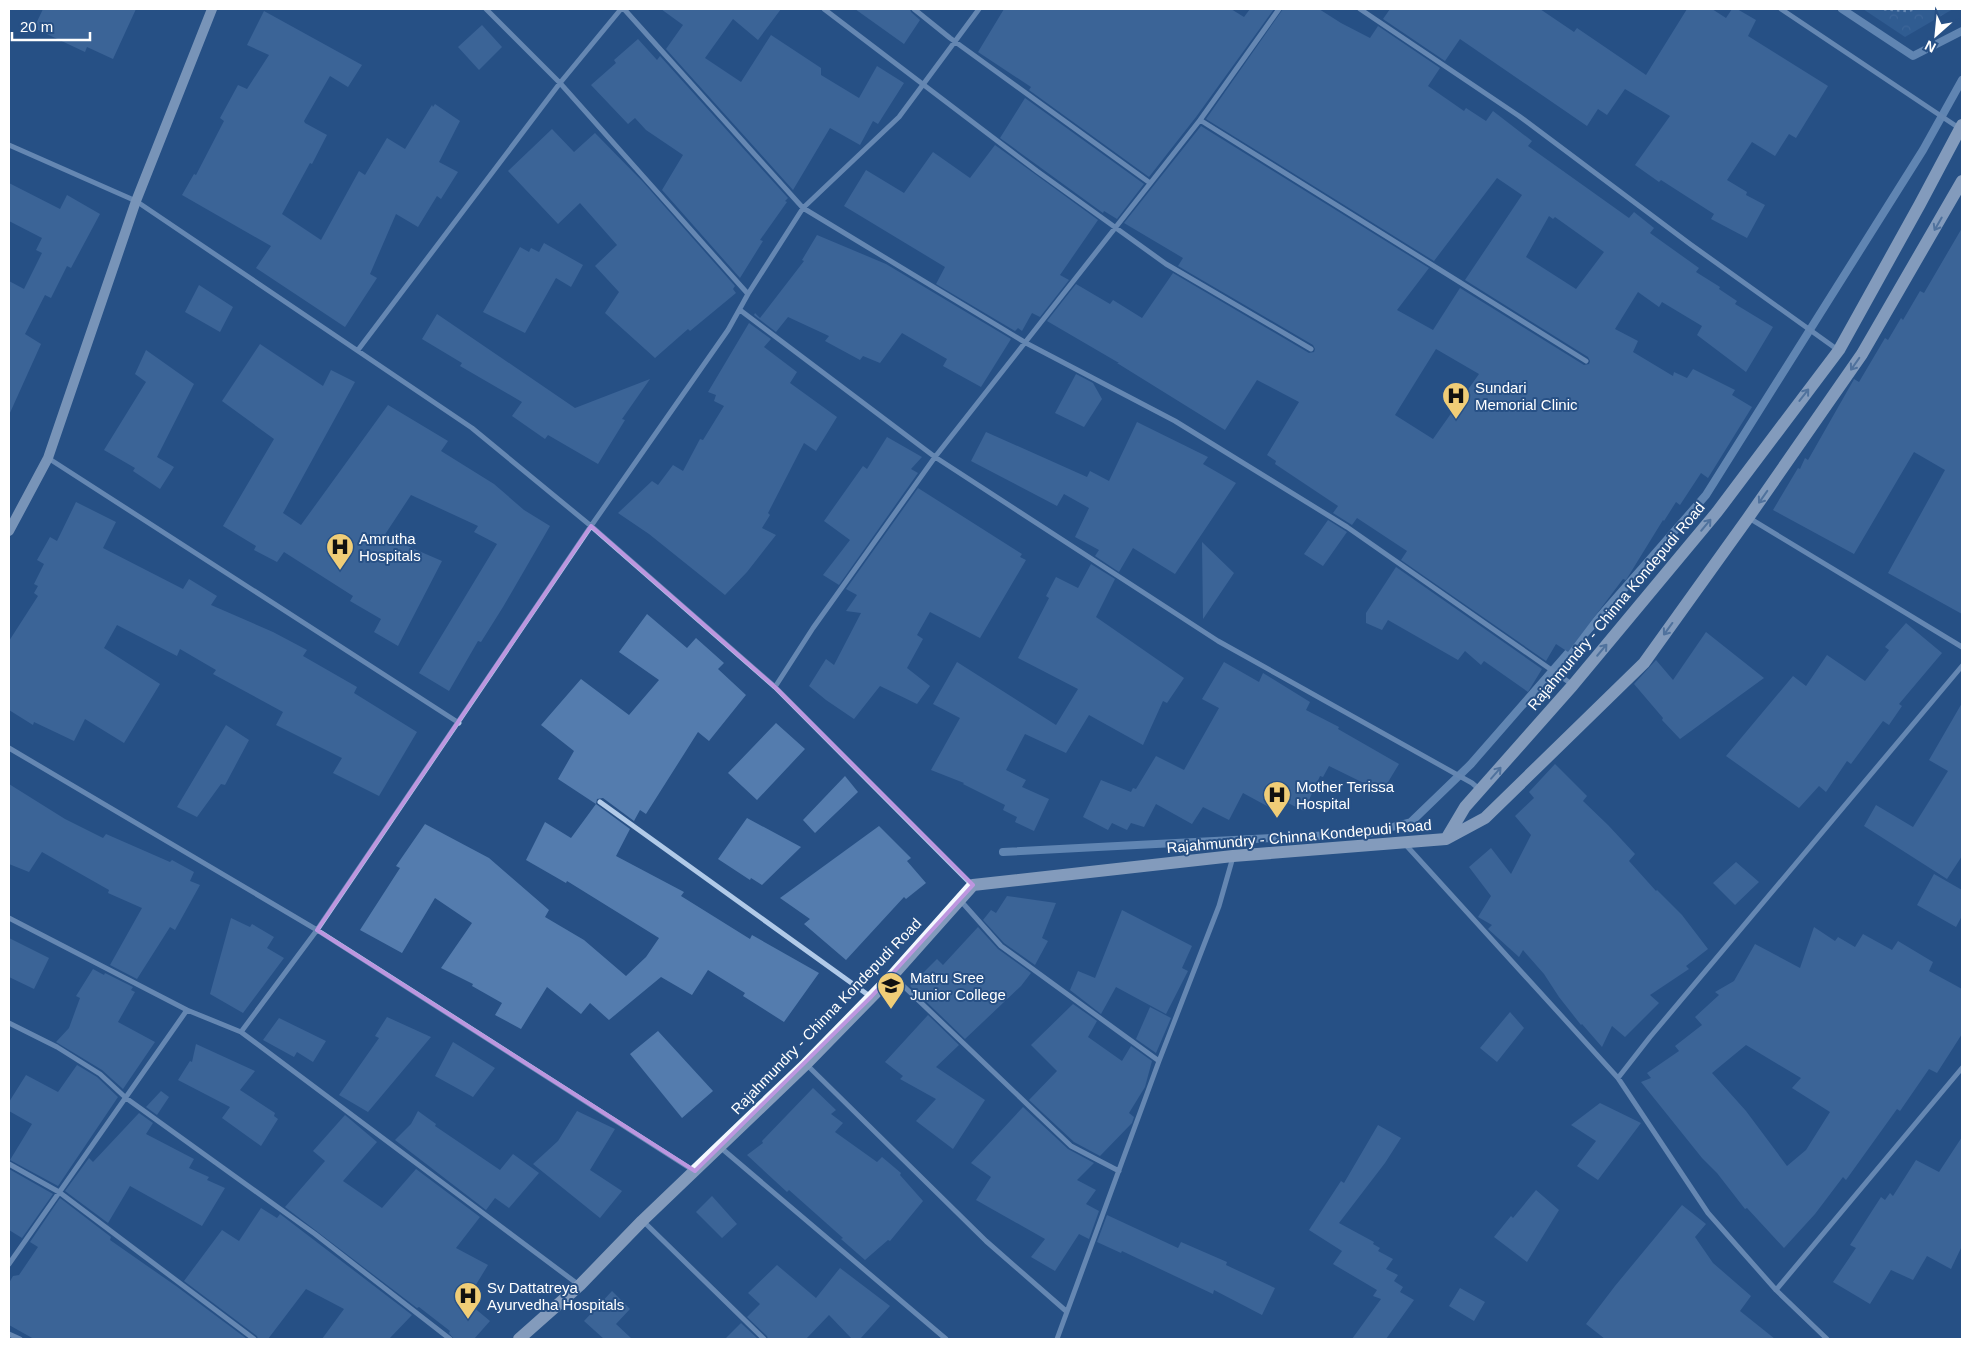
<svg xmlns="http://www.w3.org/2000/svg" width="1971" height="1348" font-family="Helvetica,sans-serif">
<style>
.park{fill:url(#park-crowns)}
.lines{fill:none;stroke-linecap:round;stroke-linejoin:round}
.stream{stroke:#a6c5e8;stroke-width:8}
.building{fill:#547cae;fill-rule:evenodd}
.path{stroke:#b1cae8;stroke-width:3;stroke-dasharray:2.5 4;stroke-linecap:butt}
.street{stroke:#b1cae8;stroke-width:5}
.secondary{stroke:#dbe7f7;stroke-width:10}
.primary{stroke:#f3f7fe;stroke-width:12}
.oneway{stroke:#839bbb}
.marked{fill:none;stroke:#bd96df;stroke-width:4;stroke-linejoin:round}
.labels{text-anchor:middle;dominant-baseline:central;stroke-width:4;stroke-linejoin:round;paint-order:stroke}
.poi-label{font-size:15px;fill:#fff;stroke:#275085;text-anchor:start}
.street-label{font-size:15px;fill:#fff;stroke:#275085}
</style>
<defs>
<pattern id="park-crowns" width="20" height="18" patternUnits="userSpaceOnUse" patternTransform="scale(1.25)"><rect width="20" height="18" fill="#3c6aa1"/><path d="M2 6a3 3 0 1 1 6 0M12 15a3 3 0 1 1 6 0" fill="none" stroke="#5980af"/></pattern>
</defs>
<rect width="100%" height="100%" fill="#275085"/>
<path class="park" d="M1863,9H1953L1905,37Z"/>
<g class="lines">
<path class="stream" d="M1842,9L1913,56L1962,31
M1003,852L1370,833L1411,822L1471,764L1706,495L1923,150L1962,80"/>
</g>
<path class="building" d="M43,9H136L113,59L87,47L85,52L34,28Z
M661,9H781L758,40L733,19L705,58L741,82L771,35L821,68V75L859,98L877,66L904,83L878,124L873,121L860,145L830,128L793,190L666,49L683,25Z
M855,9H910L911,12L920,20L904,44Z
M1004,9H1231L1244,17L1250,9H1274L1196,117L1149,177L1029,90L1031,87L978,52Z
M1283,9H1319L1341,23L1370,38L1378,26L1440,68L1428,86L1464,111L1466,108L1486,121L1493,111L1532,141L1528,146L1629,218L1634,212L1654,228L1650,233L1699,268L1696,272L1720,287L1719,289L1737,301L1735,304L1773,327L1746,372L1697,335L1702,326L1662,302L1659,307L1638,292L1615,329L1638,341L1633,352L1673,376L1674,372L1687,378L1693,369L1735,390L1732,395L1752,407L1708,478L1701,473L1680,505L1676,502L1664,521L1663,520L1626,580L1623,579L1568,652L1556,644L1546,661L1401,560L1407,551L1357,518L1352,525L1333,513L1338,506L1275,464L1276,461L1267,455L1299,402L1257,380L1225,430L1117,363H1119L1047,321L1076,284L1110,304L1113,300L1142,318L1173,273L1309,353L1314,352L1315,349L1313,345L1178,266L1183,258L1124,223L1201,126L1429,268L1397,310L1433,330L1460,288L1584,365L1589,364L1590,361L1588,357L1465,280L1522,195L1497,178L1434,261L1206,119ZM1549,216L1553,219L1555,217L1604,252L1576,289L1526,257ZM1436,349L1479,374L1433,439L1395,415Z
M1390,9H1540L1574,32L1577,28L1646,75L1687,9H1712L1726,18L1732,9H1737L1756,20L1748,36L1828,86L1796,138L1789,134L1775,156L1752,142L1727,180L1747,192L1746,195L1765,205L1747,238L1711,219L1714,214L1661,180L1659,182L1635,165L1670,116L1625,89L1607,115L1598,109L1587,126L1460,39L1445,61L1383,19Z
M264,11L362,65L348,87L330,76L304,121L305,123L327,135L312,164L310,163L282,214L321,240L359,171L365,175L387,138L405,149L432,105L433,107L435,104L460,121L439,162L458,172L441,199L437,196L418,227L396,214L370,274L377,278L345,327L256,268L271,246L182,195L194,174L196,175L224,121L220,118L238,85L247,89L269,55L247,45Z
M482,25L502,47L479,70L458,47Z
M638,39L657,60L660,56L788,198L785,201L787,202L760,240L763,241L740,278L662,190L683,155L646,130L635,118L628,124L591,85L616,63L614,60Z
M1025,98L1144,184L1117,219L1104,211L1103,213L1000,138Z
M552,129L574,152L595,133L643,182L735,286L733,289L736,293L690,331L688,329L655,358L605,313L619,292L595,266L617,245L580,203L558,224L508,171Z
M995,145L1098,220L1060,275L1069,280L1040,317L1032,313L1022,331L1018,328L1015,331L936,284L945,267L844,206L866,170L904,193L933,152L970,178Z
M9,183L60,209L67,195L100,214L71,268L67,266L51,298L45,295L25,334L41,344L9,415V281L24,289L42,253L36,250L42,238L9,221Z
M1962,228V614L1888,573L1945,470L1914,452L1854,554L1773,510L1798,468L1800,469L1805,458L1808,460L1853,381L1854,379L1859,382L1885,338L1888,340L1901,318L1903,320L1920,291L1924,293Z
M817,235L886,264L1011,339L981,387L943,366L947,359L902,333L880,363L863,356L860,360L825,341L829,336L788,317L776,332L754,315L755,313L760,318L804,261L802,260Z
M544,243L583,265L571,287L556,278L525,333L483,312L520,247L529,252L531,248L539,252Z
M199,285L233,307L220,332L185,312Z
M437,314L575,408L650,379L622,419L625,420L598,464L548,435L545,439L512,416L522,402L460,366L462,363L422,339Z
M749,323L771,339L764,347L797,372L790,383L837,417L816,451L804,443L768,513L770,515L762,528L776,535L747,572L725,595L649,534L618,513L652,481L658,485L673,465L683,471L700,439L703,440L724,406L714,401L716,395L708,392Z
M260,344L323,386L331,370L355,382L283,513L301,525L388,405L448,441L441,451L494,484L524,510L550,526L503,607L481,642L478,641L449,691L419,673L497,544L474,532L478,526L411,495L384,536L442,561L398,646L374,632L381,619L350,601L353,596L284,552L277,562L254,550L256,546L223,526L274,439L222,401Z
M146,350L194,384L157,457L174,467L160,489L133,471L135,468L104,450L146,382L135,374Z
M1076,374L1093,383L1102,399L1084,427L1055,413Z
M1137,422L1208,457L1203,464L1236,483L1175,574L1133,548L1119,572L1095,556L1099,550L1075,537L1089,508L1064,494L1057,506L971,461L986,432L1087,477L1090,471L1109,481Z
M887,437L922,457L911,469L918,473L839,585L823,575L850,540L824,521L863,466L867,469Z
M918,488L1022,554L1020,557L1026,560L980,638L930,612L917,635L923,639L907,668L930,686L917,704L880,686L854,719L826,700L809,686L826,659L834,665L861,613L846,611L857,595L846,589Z
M76,502L116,522L103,548L183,589L189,579L217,596L211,605L273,632L307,650L303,656L357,687L354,693L417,732L379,796L333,773L342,758L276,725L283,712L213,674L216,670L180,649L177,656L117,625L104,648L160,684L124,743L85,719L74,741L34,722L33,725L9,710V641L38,596L34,593L38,586L34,584L44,564L37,560L50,537L57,541Z
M1328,520L1347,532L1323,566L1304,554Z
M1202,542L1234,573L1203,619Z
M1091,564L1115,579L1096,617L1184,678L1167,703L1163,701L1143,745L1089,715L1066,753L1025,734L1006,770L1026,780L1022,787L1049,799L1034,831L1015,822L1017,817L1003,810L1005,805L963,784L964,783L931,770L960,718L933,704L957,662L1056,725L1078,689L1018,658L1049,598L1046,596L1056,577L1078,588Z
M1396,567L1542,669L1528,692L1484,661L1481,665L1465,651L1458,660L1388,620L1382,630L1366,623V613Z
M647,614L687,648L696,638L724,663L718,669L746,695L709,741L698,732L646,814L640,810L634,821L603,798L597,799L596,804L558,779L574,751L541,725L581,679L629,715L659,680L619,652Z
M1906,623L1942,653L1899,704L1902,706L1889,725L1883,721L1851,764L1847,761L1826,792L1819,786L1799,808L1726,756L1793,676L1806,686L1827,655L1865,681L1889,650L1885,647Z
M1706,632L1764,678L1680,739L1662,720L1663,718L1634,684L1656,660L1673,680Z
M1224,662L1259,682L1263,673L1310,702L1306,710L1339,727L1338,729L1399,764L1382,792L1329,766L1323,777L1320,776L1304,811L1284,801L1280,813L1243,793L1229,820L1203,807L1192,824L1156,804L1144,827L1131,823L1127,830L1112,823L1108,830L1083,817L1101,780L1131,792L1133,788L1136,789L1156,756L1184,770L1219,708L1202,699Z
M1962,703V856L1947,879L1864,826L1876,805L1913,827L1948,771L1929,760Z
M776,723L805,749L757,800L728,773Z
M226,725L249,740L225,785L221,784L197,817L177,807Z
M1555,764L1587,796L1583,801L1608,825L1635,854L1629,861L1656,891L1657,890L1682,915L1708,949L1686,966L1689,969L1650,995L1659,1003L1625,1037L1612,1026L1602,1047L1582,1024L1581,1025L1559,997L1544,974L1523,950L1519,957L1488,929L1492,925L1478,917L1491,896L1469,867L1491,848L1511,874L1531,835L1515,816L1534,798L1529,792Z
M845,776L858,792L815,833L803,820Z
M9,784L65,819L103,838L106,834L170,862L172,860L194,872L190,881L200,885L175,930L170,927L137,979L110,965L142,908L108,893L109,890L42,852L29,872L9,864Z
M596,804L630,829L616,856L684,892L681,896L750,939L752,935L819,973L784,1022L743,996L745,993L708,970L692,995L661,977L609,1020L590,1003L581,1014L547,987L521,1029L495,1015L502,1003L472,986L473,984L441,968L472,923L435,898L402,953L360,930L400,868L396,866L425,824L489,858L549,910L545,917L584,940L626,976L646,957L659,938L567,881L566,883L526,860L545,822L571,838Z
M747,818L801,847L762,885L751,878L750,880L718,859Z
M879,826L911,858L907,861L926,883L906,899L904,897L846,960L804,924L810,919L780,898Z
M1736,862L1759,882L1735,905L1713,883Z
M1934,874L1962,890V916L1956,927L1917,905Z
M1007,896L1056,903L1042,938L1048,941L1035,965L1004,943L983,920L991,910L996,913Z
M1122,910L1192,946L1182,968L1188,971L1166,1014L1116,987L1101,1014L1070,990L1078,971L1095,978Z
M231,918L250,927L252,924L274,937L267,948L284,958L243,1013L210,994Z
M978,927L998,949L1031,973L1021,986L965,1039L910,986L937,959L943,965Z
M1814,927L1835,941L1838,937L1855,947L1863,934L1892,950L1898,941L1933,962L1929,971L1962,989V1034L1937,1073L1929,1069L1900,1111L1897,1109L1846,1180L1843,1177L1815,1214L1784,1248L1747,1208L1745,1209L1717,1173L1702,1158L1641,1082L1651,1078L1647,1073L1679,1051L1675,1046L1702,1025L1695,1017L1719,995L1715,992L1734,981L1755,944L1800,968ZM1746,1045L1801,1078L1792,1088L1830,1112L1806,1150L1787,1166L1746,1111L1712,1073Z
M9,938L49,958L34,989L9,977Z
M93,969L104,975L105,973L133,987L131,990L135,992L118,1022L155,1042L123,1089L102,1070L56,1042L69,1028L80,998L76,996Z
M1073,1004L1097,1021L1088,1037L1122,1061L1131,1046L1152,1061L1145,1087L1129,1113L1134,1117L1132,1123L1100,1156L1074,1142L1029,1100L1057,1071L1031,1045Z
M1150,1007L1171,1018L1156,1053L1136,1039Z
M1510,1012L1524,1028L1497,1062L1480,1048Z
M928,1015L959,1045L936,1067L985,1100L953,1149L916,1121L936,1099L900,1079L903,1076L885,1062Z
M387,1017L431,1037L368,1112L339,1095L379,1038L375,1036Z
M279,1018L326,1041L313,1062L297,1052L294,1057L263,1040Z
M658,1031L713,1091L682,1118L630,1054Z
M453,1042L495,1068L473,1097L435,1076Z
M196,1044L255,1071L240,1090L275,1113L274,1116L278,1119L261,1146L222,1118L230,1107L178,1080L190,1061L192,1062Z
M77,1065L97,1077L118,1097L58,1186L10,1160L32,1124L9,1111V1102L26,1075L58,1092Z
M813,1088L836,1110L831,1114L843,1123L835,1132L877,1162L882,1157L901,1173L900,1175L923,1201L890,1241L888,1240L865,1260L841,1239L843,1238L789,1190L787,1192L747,1155L763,1143L762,1141Z
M161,1091L169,1097L157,1115L146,1107Z
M1600,1103L1641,1123L1598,1180L1577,1166L1596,1141L1571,1125Z
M1023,1107L1068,1149L1094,1163L1077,1180L1096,1190L1086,1204L1099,1211L1089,1239L1079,1234L1055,1271L1031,1257L1045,1239L976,1200L991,1177L971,1163Z
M418,1111L436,1124L435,1126L500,1170L513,1154L539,1173L509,1208L495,1198L486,1210L395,1140L411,1124Z
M577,1111L615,1129L590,1170L622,1191L600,1218L533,1164L558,1141Z
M139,1113L153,1123L146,1134L194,1159L189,1168L209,1177L207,1180L225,1188L202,1226L130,1186L108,1223L65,1191L89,1158L93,1162Z
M345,1115L377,1142L343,1181L382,1208L416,1169L480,1217L456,1248L488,1265L466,1301L490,1321L474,1339H454L449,1333L450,1331L419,1307L417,1308L285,1207L325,1161L313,1151Z
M1378,1125L1401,1138L1385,1163L1339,1223L1374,1242L1373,1244L1380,1248L1378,1251L1393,1259L1386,1269L1398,1275L1394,1281L1403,1287L1400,1292L1414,1300L1386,1339H1352L1381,1299L1373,1296L1377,1290L1333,1264L1342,1251L1309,1230L1341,1181L1344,1183Z
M1962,1137V1246L1951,1269L1927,1256L1913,1280L1891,1270L1870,1304L1833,1282L1856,1248L1850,1245L1881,1197L1885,1200L1890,1193L1893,1196L1916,1160L1939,1172Z
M9,1169L53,1194L22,1238L9,1230Z
M1536,1190L1559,1210L1527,1262L1494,1237L1511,1216L1513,1218Z
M712,1196L737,1224L722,1238L696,1212Z
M60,1198L111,1237L110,1240L176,1286L247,1339H34L9,1325V1283L13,1276L19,1275L38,1247L30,1242Z
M1682,1205L1706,1224L1695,1237L1713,1263L1751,1296L1740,1311L1775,1339H1605L1586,1324L1615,1286Z
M261,1208L277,1218L280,1214L412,1315L389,1339H322L344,1309L306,1289L268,1339H258L257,1336L184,1281L222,1230L239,1241Z
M1107,1215L1178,1248L1181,1242L1227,1262L1226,1265L1275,1288L1262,1315L1214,1290L1213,1294L1122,1251L1121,1253L1097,1242Z
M777,1265L816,1298L840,1268L890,1306L860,1339H852L829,1315L806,1339H768L767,1336L747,1317L760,1304L748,1293Z
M1460,1288L1485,1302L1474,1321L1449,1306Z
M612,1291L630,1309L616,1324L632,1339H604L584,1321Z
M741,1323L758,1339H725Z"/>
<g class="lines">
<path class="path" d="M1884,9L1908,11L1914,9"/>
<path class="street" d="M486,9L560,83L748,294
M624,9L803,208L1026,343L1175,421L1347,527L1573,685
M824,9L1037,171L1166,264L1311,349
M914,9L950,38L1150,183
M1360,9L1519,116L1690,244L1838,350
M1781,9L1959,128
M1200,120L1586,361
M9,145L136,201L472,428L591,526L775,687L972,885
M740,310L935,457L1218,641L1472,783L1479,789
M358,350L560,83L621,9
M48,458L459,723
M1749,518L1962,647
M775,687L813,628L935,457L1200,120L1279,9
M9,748L317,930L694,1171
M600,802L871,997
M1405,844L1618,1078L1708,1213L1776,1290L1827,1339
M960,900L1001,946L1159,1061
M9,918L187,1010
M893,976L1071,1146L1119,1171
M9,1023L57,1047L100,1074L126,1098L315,1234L450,1339
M241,1032L579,1285
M806,1064L986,1241L1066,1311
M1618,1078L1650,1037L1962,666
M720,1147L946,1339
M9,1164L59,1192L254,1339
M643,1221L764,1339
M9,1264L187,1010L241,1032L317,930L591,526L728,330L748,294L803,208L899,117L979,9
M1776,1290L1962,1068
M9,1334L20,1339
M1057,1339L1159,1061L1219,906L1233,857"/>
<path class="secondary" d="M9,531L48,458L136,201L212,9"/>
<path class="primary" d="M1446,839L1465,807L1573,685L1717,512L1839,350L1920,204L1962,125
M519,1339L580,1285L642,1221L806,1064L892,976L973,885L1233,856L1446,839L1485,818L1644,663L1748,518L1862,354L1962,181"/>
</g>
<defs><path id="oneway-shaft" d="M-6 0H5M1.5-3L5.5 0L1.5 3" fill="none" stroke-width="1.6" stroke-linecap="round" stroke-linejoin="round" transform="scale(1.25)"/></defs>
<g class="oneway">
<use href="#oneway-shaft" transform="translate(1938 224) rotate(120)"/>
<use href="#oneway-shaft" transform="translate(1855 364) rotate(125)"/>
<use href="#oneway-shaft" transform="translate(1804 395) rotate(-52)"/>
<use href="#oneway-shaft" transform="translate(1763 497) rotate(125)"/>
<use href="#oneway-shaft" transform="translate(1706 525) rotate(-50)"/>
<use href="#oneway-shaft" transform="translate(1668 629) rotate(126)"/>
<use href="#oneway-shaft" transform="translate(1602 650) rotate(-50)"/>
<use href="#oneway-shaft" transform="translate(1496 773) rotate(-49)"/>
</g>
<path d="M0 0H1971V1348H0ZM591,526L775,687L973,885L871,997L695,1171L317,930Z" fill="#275085" fill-opacity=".55" fill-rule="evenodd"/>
<path class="marked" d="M591,526L775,687L973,885L871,997L695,1171L317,930Z"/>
<defs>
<symbol id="hospital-pin" viewBox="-11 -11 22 30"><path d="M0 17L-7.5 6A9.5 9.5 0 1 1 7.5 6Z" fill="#f0cd77" stroke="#275085"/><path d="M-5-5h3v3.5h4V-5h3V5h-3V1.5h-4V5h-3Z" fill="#111"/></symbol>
<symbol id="university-pin" viewBox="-11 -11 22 30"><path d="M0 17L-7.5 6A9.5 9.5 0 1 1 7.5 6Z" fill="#f0cd77" stroke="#275085"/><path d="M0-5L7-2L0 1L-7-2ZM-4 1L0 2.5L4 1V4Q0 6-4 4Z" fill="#111"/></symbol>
</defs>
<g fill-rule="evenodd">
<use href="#hospital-pin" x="1440" y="380" width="32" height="43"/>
<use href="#hospital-pin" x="324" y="531" width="32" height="43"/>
<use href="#hospital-pin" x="1261" y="779" width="32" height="43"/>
<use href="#university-pin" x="875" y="970" width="32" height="43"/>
<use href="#hospital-pin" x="452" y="1280" width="32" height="43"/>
</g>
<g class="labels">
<g class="poi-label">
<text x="1475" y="387">Sundari<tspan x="1475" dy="17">Memorial Clinic</tspan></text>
<text x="359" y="538">Amrutha<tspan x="359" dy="17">Hospitals</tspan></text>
<text x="1296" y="786">Mother Terissa<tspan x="1296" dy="17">Hospital</tspan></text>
<text x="910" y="977">Matru Sree<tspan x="910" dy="17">Junior College</tspan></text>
<text x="487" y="1287">Sv Dattatreya<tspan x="487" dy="17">Ayurvedha Hospitals</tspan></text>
</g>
<g class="street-label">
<text transform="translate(1616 606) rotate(-50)">Rajahmundry - Chinna Kondepudi Road</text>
<text transform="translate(1299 836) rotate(-5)">Rajahmundry - Chinna Kondepudi Road</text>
<text transform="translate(826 1016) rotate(-46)">Rajahmundry - Chinna Kondepudi Road</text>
</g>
</g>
<rect width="1971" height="1348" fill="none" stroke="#ffffff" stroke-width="20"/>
<g transform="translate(1936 35) rotate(207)" stroke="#275085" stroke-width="4" paint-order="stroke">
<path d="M0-4L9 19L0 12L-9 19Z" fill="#ffffff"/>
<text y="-8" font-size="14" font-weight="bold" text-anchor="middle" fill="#ffffff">N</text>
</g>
<path d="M12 32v8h78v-8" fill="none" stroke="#ffffff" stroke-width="2.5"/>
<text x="20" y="32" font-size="15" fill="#ffffff" stroke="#275085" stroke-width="4" paint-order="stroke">20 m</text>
</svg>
